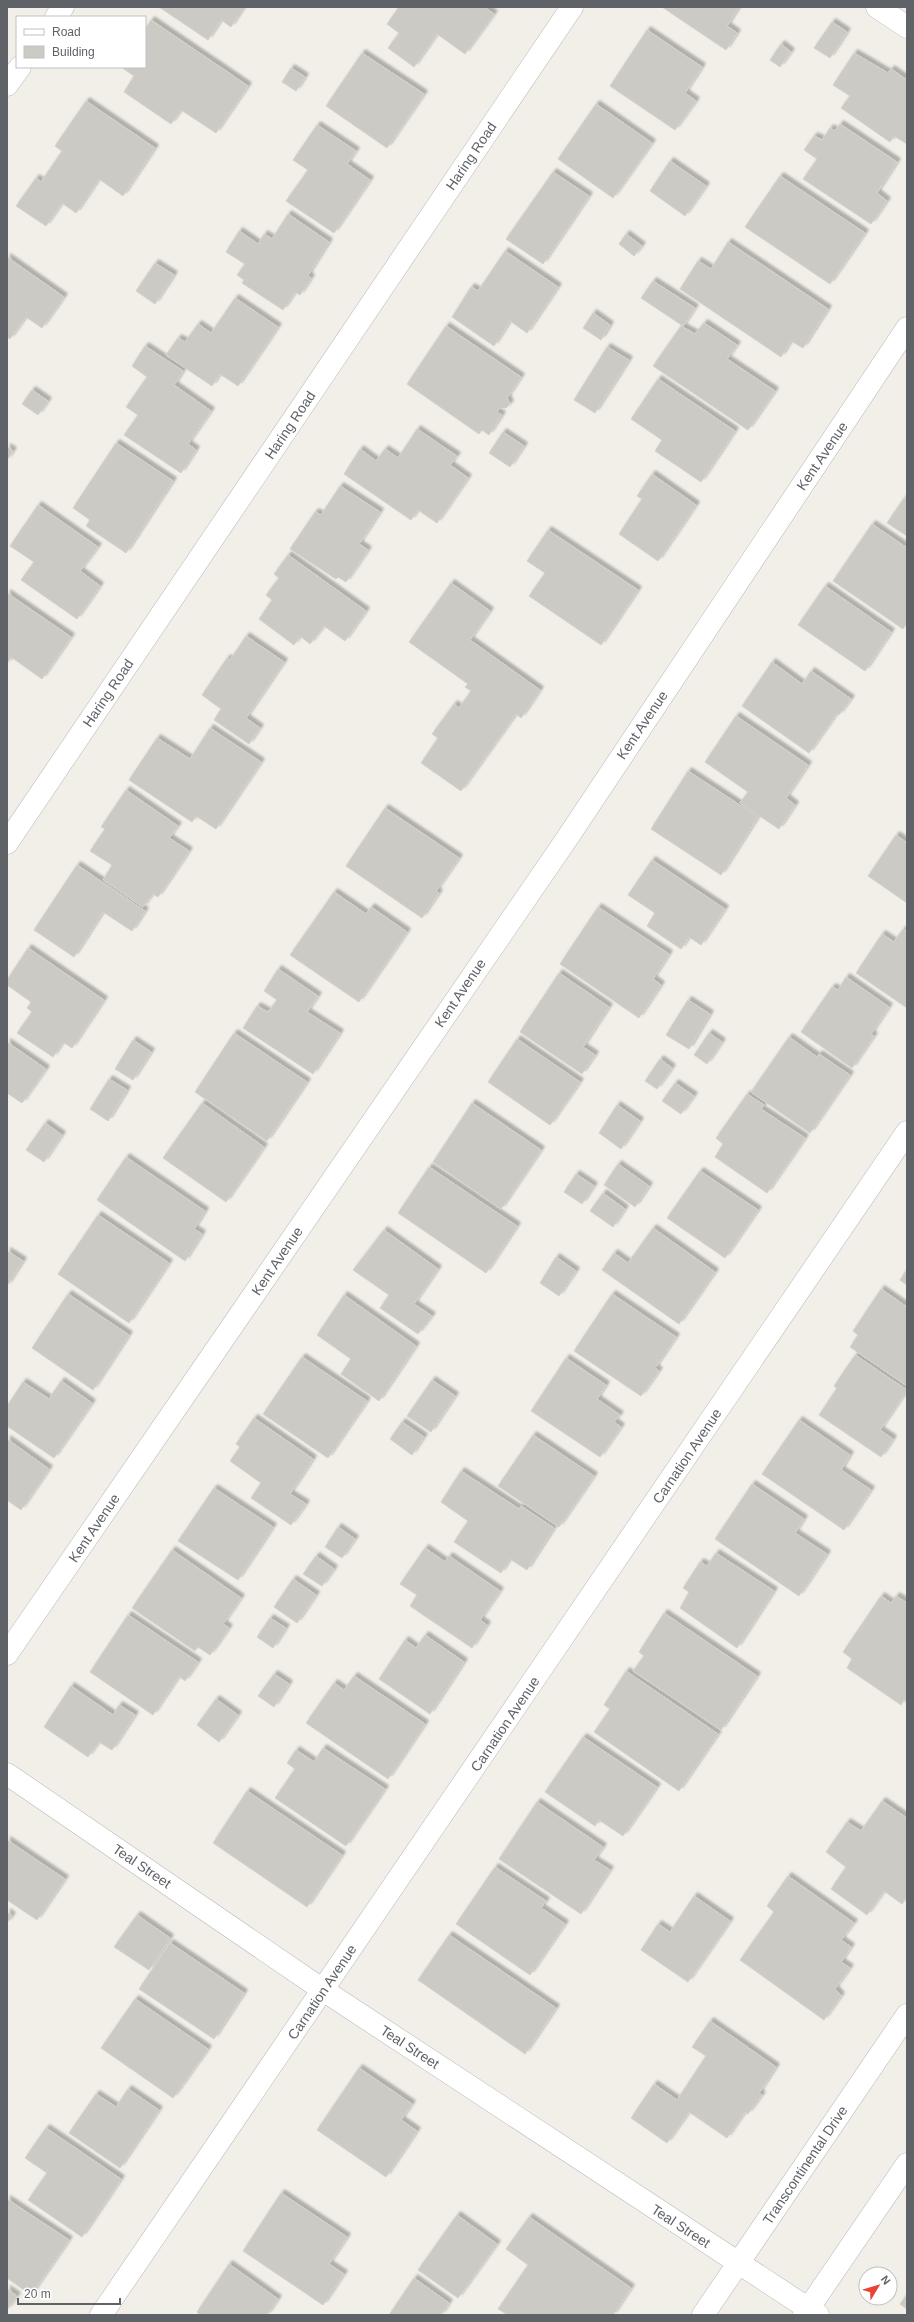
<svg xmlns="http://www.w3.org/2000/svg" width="914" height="2322" font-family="Arial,sans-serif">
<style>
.building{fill:#cccac5;stroke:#d6d1c6;filter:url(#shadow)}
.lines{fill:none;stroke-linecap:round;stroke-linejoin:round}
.minor-casing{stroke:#b5b8bc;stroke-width:23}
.minor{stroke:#fff;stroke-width:22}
.labels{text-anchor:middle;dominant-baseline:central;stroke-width:3;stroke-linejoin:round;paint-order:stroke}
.street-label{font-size:14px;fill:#5f6368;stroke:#fff}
</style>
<defs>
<filter id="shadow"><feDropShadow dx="3.5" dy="-3.5" stdDeviation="1" flood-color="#0004"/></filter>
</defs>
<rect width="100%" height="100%" fill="#f1efe8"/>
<path class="building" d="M159,7H244L231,27L221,20L208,40Z
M399,7H484L494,14L465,54L437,34L414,67L388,48L399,33L387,24Z
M662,7H739L727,26L737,33L726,50Z
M151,20L248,86L216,133L181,110L171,124L124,92L134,76L121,67H145V29Z
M832,22L847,32L830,58L814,48Z
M647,30L702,67L685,93L696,101L675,130L610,86Z
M781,44L791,52L780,67L770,60Z
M362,53L424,94L387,148L326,106Z
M854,53L888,73L891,69L907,80V144L894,136L890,142L841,108L850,96L833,85Z
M291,68L305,77L296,91L282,82Z
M86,101L155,148L123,196L99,179L76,213L62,203L46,226L16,206L36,178L41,182L62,151L55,146Z
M596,104L652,143L613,198L558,159Z
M840,124L897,162L877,193L887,201L871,224L803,179L817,159L804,150L814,136L822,140L830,128L835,131Z
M317,125L356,151L347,164L370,180L334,233L286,201L308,170L293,160Z
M670,161L706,186L685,216L650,191Z
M553,172L589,196L543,264L506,239Z
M780,176L865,233L830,284L745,227Z
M288,214L329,242L308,275L311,278L300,295L295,292L283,310L242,283L244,280L237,275L245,264L226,252L239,231L258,244L264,234L272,239Z
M626,234L642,246L634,256L619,244Z
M728,242L828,309L803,348L791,341L781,357L680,289L698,261L711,269Z
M505,251L558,287L527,333L510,321L494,346L452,317L471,287L478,291Z
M7,257L64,297L42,328L26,317L10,339L7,337Z
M155,263L174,275L155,304L136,291Z
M653,281L695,308L683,326L641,298Z
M235,298L278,327L238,386L220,374L212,386L166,355L178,338L185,342L198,324L211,333Z
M593,313L610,325L601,340L583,328Z
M704,323L737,345L727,359L775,391L748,430L653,366L681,326L695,334Z
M446,326L521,377L507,398L510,404L506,408H499L497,412L502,415L489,435L482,430L479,434L407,384Z
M145,346L183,371L174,385L211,411L188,444L196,450L181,473L124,435L138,415L126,407L147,377L132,366Z
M607,347L629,360L595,413L574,400Z
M658,379L735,431L701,482L655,451L662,440L631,419Z
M32,390L48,401L38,415L22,404Z
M417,429L457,456L450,465L468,478L437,523L418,510L411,520L344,474L360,449L376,461L385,449L398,458Z
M503,432L524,446L510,467L489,453Z
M116,443L173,481L126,553L86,526L90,520L73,508Z
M7,447L13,451L7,460Z
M652,474L696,505L658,561L619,534L642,499L637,496Z
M340,486L380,512L359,544L368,550L346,582L338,577L336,579L290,549L315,512L321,515Z
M904,498L907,500V536L887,523Z
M38,505L98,547L80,571L100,586L77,619L21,580L34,562L10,546Z
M872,524L907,548V623L903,629L833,581Z
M548,530L638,590L601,645L529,596L545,573L527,561Z
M288,555L366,611L345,641L324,626L310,644L300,636L294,645L259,619L272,600L266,595L279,578L274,574Z
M451,583L490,611L470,640L540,690L521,718L516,714L461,791L421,763L438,738L432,734L454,704L459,708L471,691L465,687L468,684L409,642Z
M825,586L891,632L865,671L798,625Z
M7,593L71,637L42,679L11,657L7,664Z
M246,636L284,662L246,718L260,728L249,744L214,720L221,709L202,695L227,658L230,660Z
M772,662L802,684L811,671L851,699L839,715L837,713L809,753L742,706Z
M736,716L808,765L786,798L795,805L779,829L740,803L748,792L705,762Z
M210,728L261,762L216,829L196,816L192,822L129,780L157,738L190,759Z
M688,771L758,817L721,875L651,829Z
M126,790L178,826L169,838L189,851L158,897L153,894L143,907L103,880L112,865L90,851L105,829L101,827Z
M385,808L459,858L436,891L439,893L422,918L346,866Z
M896,835L907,843V903L868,876Z
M652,860L725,909L701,945L689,937L681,949L647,926L655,913L628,895Z
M77,865L145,911L132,931L103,912L74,957L34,930Z
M334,892L366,914L371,907L407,932L359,1002L290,955Z
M598,907L669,954L653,979L661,985L639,1018L560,964Z
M903,929L907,932V1008L856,973L882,934L894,942Z
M28,948L104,1000L72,1048L63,1042L53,1057L17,1033L32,1012L27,1008L31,1002L7,985V980Z
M278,969L318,996L307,1012L340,1033L313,1074L243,1028L257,1006L268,1012L277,1000L264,991Z
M559,973L609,1007L583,1047L595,1055L582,1074L520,1032Z
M846,977L889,1007L871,1034L874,1036L852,1068L801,1032L832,987L838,990Z
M688,1000L710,1014L689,1049L666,1035Z
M234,1033L307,1082L267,1141L195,1092Z
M709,1033L722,1042L707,1064L694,1055Z
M789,1037L817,1057L819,1054L850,1075L810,1133L751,1092Z
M517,1039L580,1082L550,1125L488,1082Z
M133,1040L151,1052L133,1080L115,1069Z
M7,1042L46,1069L22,1103L7,1093Z
M660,1059L672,1068L657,1089L645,1081Z
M109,1079L127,1090L108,1121L90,1109Z
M675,1083L694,1096L681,1114L662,1101Z
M747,1094L764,1105L761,1109L805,1138L767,1193L715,1157L723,1144L716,1138Z
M202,1103L264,1147L226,1202L163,1158Z
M472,1103L541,1150L501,1209L433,1162Z
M617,1105L640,1121L621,1149L599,1133Z
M45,1123L62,1135L44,1162L26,1150Z
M126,1157L205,1211L194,1229L202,1234L185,1261L97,1200Z
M618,1164L649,1186L635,1207L604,1185Z
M429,1167L517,1226L486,1273L398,1213Z
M700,1171L758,1210L725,1258L667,1218Z
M576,1174L594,1186L582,1204L564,1192Z
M603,1193L625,1209L613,1227L590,1211Z
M98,1215L169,1263L129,1323L58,1274Z
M653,1228L715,1272L679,1324L602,1270L614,1253L628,1263Z
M384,1230L438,1269L414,1304L432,1316L418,1334L380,1308L389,1295L353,1270Z
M7,1251L23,1261L7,1286Z
M556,1257L576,1271L559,1296L540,1283Z
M907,1269V1285L900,1280Z
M881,1289L907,1307V1386L850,1347L858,1335L853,1331Z
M68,1294L129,1335L93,1390L32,1348Z
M612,1294L676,1337L655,1368L659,1371L641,1396L574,1351Z
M344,1295L416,1346L379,1401L341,1374L351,1359L317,1335Z
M855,1355L907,1390L880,1430L893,1439L881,1457L819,1415L837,1388L834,1386Z
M302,1357L367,1401L328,1458L263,1414Z
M566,1358L606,1385L597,1399L620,1415L614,1422L621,1427L600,1457L531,1411Z
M432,1380L455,1396L431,1432L407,1416Z
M61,1381L92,1403L54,1458L7,1426V1406L23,1382L49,1399Z
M254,1418L313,1459L290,1494L306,1504L291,1525L251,1498L261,1483L230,1461L240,1447L236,1444Z
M799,1420L850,1455L841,1470L871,1490L844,1530L762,1474Z
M402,1422L424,1437L412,1455L390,1439Z
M533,1435L594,1476L559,1527L498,1486Z
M7,1439L49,1469L21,1510L7,1500Z
M461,1471L519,1509L521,1506L554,1528L527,1570L510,1559L501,1573L454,1542L468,1521L441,1502Z
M752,1484L804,1519L795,1533L827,1554L799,1596L715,1539Z
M214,1488L273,1527L238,1580L178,1541Z
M338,1527L355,1539L342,1558L325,1547Z
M425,1548L445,1562L449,1556L500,1591L480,1620L487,1625L472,1648L410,1606L417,1595L400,1584Z
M172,1550L241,1598L223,1624L229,1628L210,1655L198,1647L195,1651L132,1608Z
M716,1553L774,1591L737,1648L680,1608L689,1592L683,1588L700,1562L707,1566Z
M316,1556L334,1569L322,1586L303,1574Z
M293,1579L316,1595L297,1623L274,1607Z
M881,1596L891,1603L896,1596L907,1603V1701L904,1700L901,1705L847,1668L852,1659L843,1652Z
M664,1613L757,1676L721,1730L633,1671L644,1656L639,1652Z
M128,1615L198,1662L185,1681L179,1676L153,1715L90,1672Z
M270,1618L286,1628L273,1648L257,1637Z
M425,1635L464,1662L430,1714L379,1679L405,1640L416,1648Z
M626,1671L718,1734L679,1791L594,1732L610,1709L604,1705Z
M274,1674L289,1684L274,1707L258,1696Z
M354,1676L425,1724L388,1779L306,1723L334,1683L344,1690Z
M71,1686L113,1715L119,1705L135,1715L112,1750L99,1742L88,1757L44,1727Z
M216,1699L238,1715L219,1742L197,1725Z
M583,1737L657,1787L623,1836L599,1820L595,1826L545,1792Z
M323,1748L385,1789L346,1846L275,1798L295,1769L287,1763L296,1750L314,1762Z
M247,1791L342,1855L307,1907L213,1843Z
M882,1801L907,1818V1897L902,1904L884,1891L867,1915L831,1889L846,1867L826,1852L847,1822L861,1831Z
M537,1802L603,1847L594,1860L610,1870L581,1914L499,1859Z
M7,1840L65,1879L37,1920L7,1900Z
M495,1867L546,1901L541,1908L565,1924L530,1975L456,1924Z
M788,1876L854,1923L841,1940L851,1947L841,1962L850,1968L835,1989L841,1996L824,2020L740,1960L774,1912L767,1906Z
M694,1896L730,1921L688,1982L641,1950L658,1924L670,1932Z
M7,1912L12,1916L7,1923Z
M137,1915L170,1938L149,1970L114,1947Z
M449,1935L556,2008L525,2054L418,1980Z
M170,1943L244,1993L214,2039L139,1989Z
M135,1999L208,2049L173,2098L101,2048Z
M710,2021L776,2067L759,2093L762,2095L748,2114L745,2112L727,2138L689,2112L667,2143L631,2118L654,2084L677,2100L706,2056L692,2047Z
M359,2068L412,2104L401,2120L417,2131L386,2177L317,2130Z
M128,2089L159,2110L120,2168L69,2133L96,2094L116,2107Z
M46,2128L121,2179L82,2237L28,2200L47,2173L25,2158Z
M281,2193L347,2237L329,2264L344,2274L323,2305L243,2251Z
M7,2199L69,2240L31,2295L7,2278Z
M457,2215L497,2244L458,2298L418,2270Z
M529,2217L631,2288L613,2315H508L498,2309L528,2265L506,2249Z
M229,2264L278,2299L267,2315H200L197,2312Z
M414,2278L449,2303L441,2315H389Z
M7,2289L17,2296L7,2310Z
M907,2294V2309L900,2304Z"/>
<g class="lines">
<defs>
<path id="minor" d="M877,7L907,27
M56,17L63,7
M7,85L20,67
M7,843L572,7
M7,1654L566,840L907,328
M7,1774L323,1990L818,2315
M101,2315L907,1132
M703,2315L907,2015
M804,2315L907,2164"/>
</defs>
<use href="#minor" class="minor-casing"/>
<use href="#minor" class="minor"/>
</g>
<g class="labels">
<g class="street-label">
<text transform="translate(471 156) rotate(-56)">Haring Road</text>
<text transform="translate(290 425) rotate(-56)">Haring Road</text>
<text transform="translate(822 456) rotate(-56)">Kent Avenue</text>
<text transform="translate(108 693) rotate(-56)">Haring Road</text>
<text transform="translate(642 725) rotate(-56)">Kent Avenue</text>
<text transform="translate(460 993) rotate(-56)">Kent Avenue</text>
<text transform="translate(277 1261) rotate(-56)">Kent Avenue</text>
<text transform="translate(687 1456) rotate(-56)">Carnation Avenue</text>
<text transform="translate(94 1528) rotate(-56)">Kent Avenue</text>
<text transform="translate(505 1724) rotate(-56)">Carnation Avenue</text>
<text transform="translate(142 1866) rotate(34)">Teal Street</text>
<text transform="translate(322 1992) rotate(-56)">Carnation Avenue</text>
<text transform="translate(410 2047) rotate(33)">Teal Street</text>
<text transform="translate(805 2165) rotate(-56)">Transcontinental Drive</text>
<text transform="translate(681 2226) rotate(33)">Teal Street</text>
</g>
</g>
<rect width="914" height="2322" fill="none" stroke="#5f6368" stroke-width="16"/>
<rect x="16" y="16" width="130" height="52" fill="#ffffff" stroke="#bfc1c3"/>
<rect x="24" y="29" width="20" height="6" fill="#ffffff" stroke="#bfc1c3"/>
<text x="52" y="36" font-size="12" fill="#5f6368">Road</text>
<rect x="24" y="46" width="20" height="12" fill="#cccac5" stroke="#bfc1c3"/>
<text x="52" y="56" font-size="12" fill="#5f6368">Building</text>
<g transform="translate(878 2286) rotate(52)"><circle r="19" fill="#ffffff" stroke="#bfc1c3"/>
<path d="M0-3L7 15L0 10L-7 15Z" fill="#ea4335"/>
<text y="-6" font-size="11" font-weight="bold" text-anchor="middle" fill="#5f6368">N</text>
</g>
<path d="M18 2298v6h102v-6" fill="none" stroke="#5f6368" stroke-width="2"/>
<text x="24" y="2298" font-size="12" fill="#5f6368" stroke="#ffffff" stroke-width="3" paint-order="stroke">20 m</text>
</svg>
